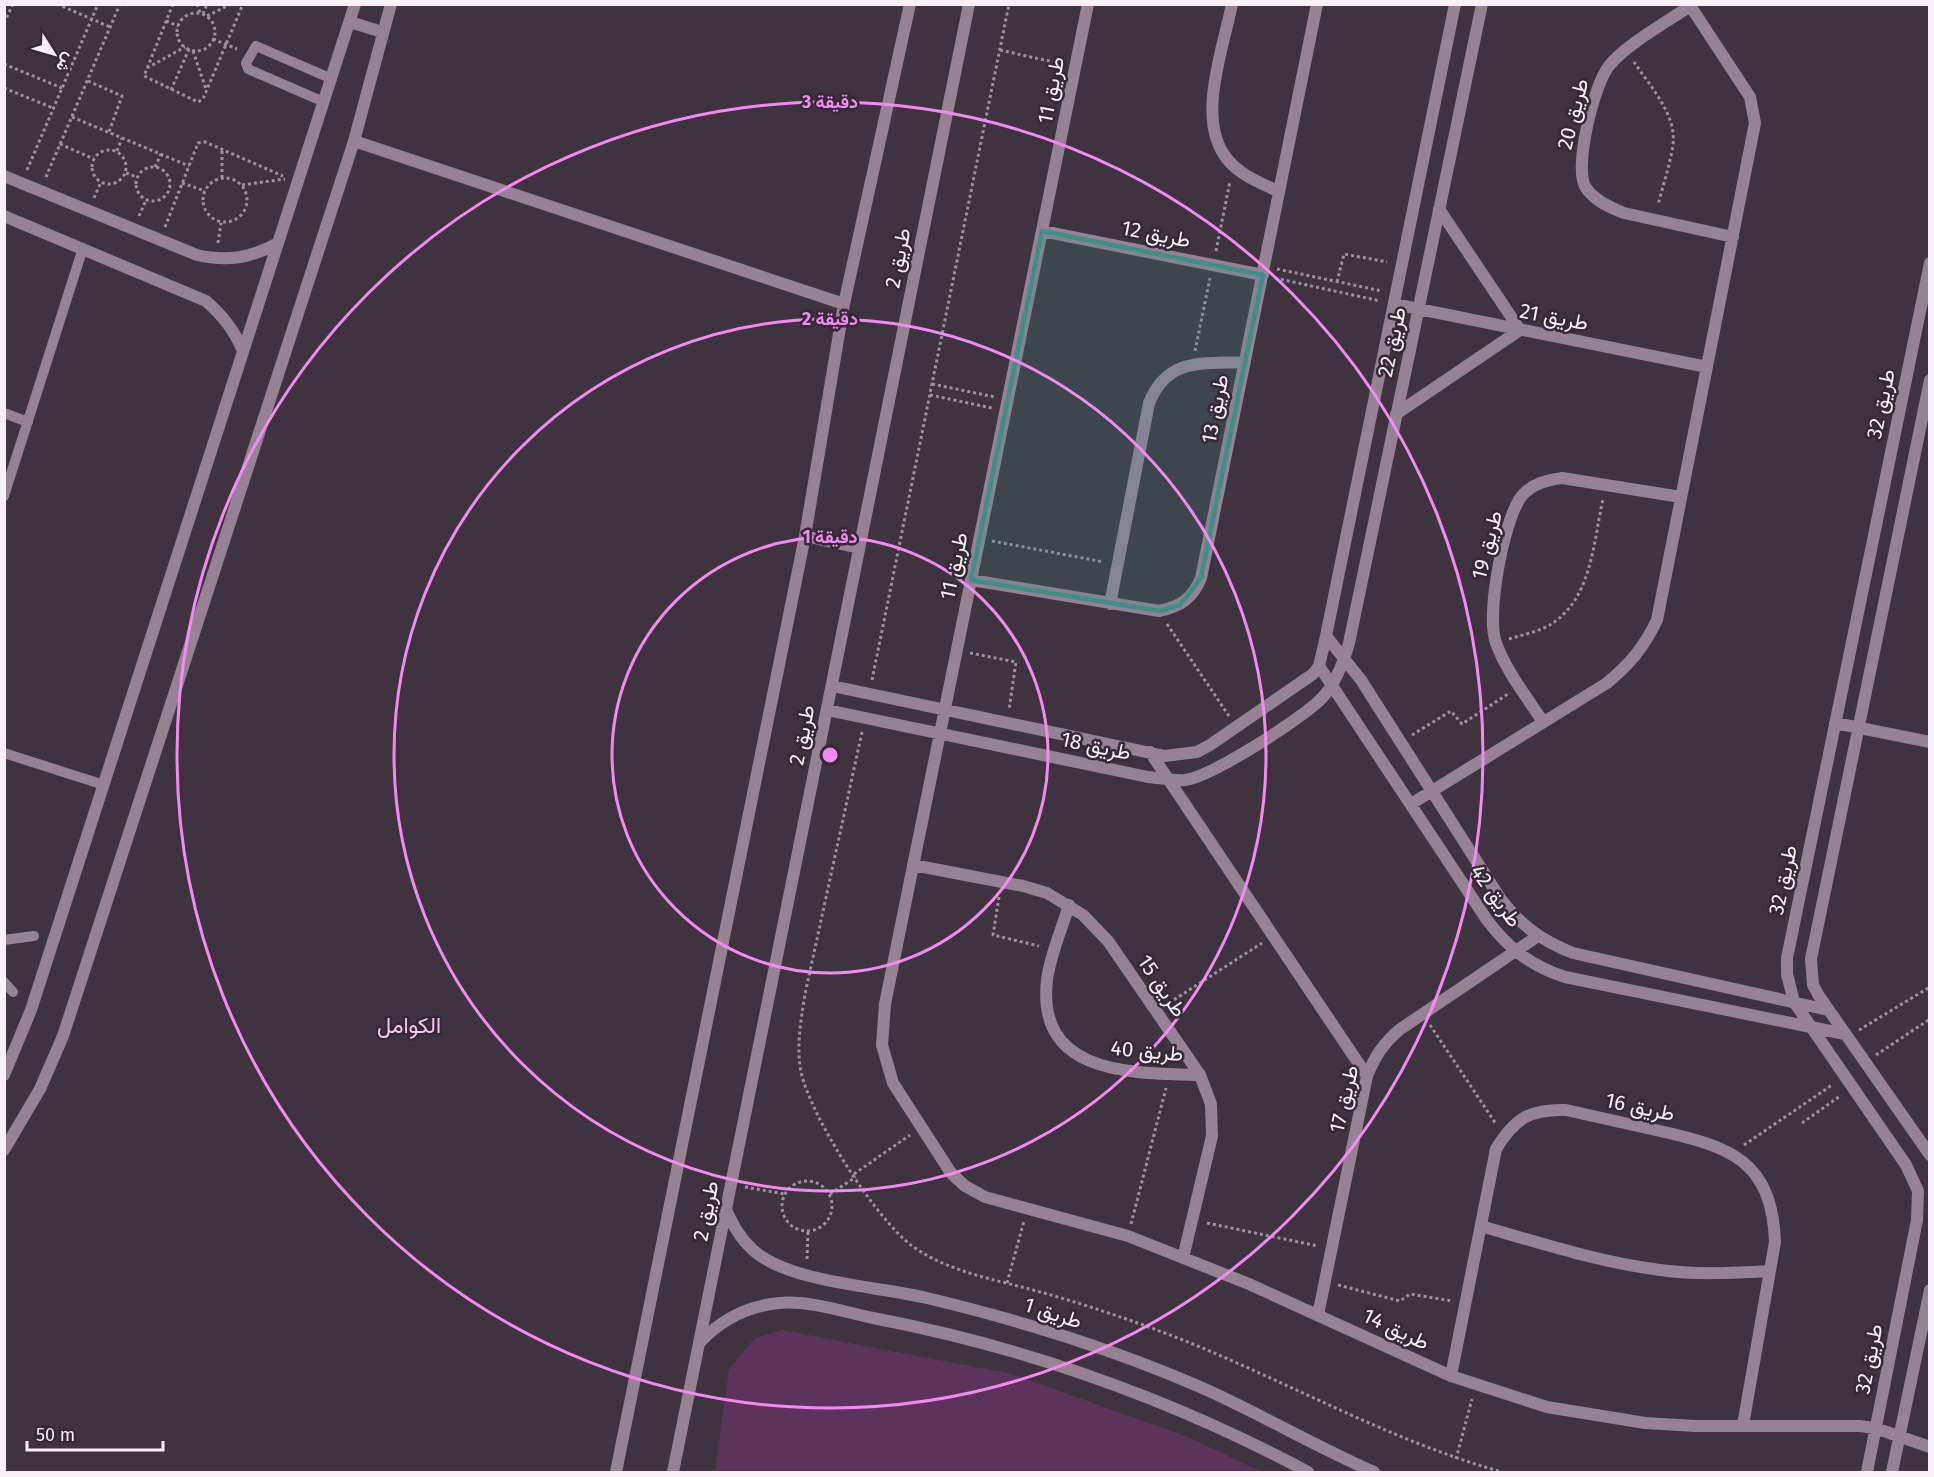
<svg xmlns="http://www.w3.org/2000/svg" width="1934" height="1477" font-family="'Fira Sans',Vazirmatn,sans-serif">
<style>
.green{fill:#5c345b}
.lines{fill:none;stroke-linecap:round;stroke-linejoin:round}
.path{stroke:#9b929b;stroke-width:3;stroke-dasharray:3 3;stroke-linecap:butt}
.service{stroke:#968195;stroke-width:10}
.minor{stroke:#968195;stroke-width:12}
.marked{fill:#3e8f8a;fill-opacity:0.2;stroke:#3e8f8a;stroke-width:4.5;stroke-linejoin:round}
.ring{fill:none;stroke:#f38af2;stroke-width:3}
.labels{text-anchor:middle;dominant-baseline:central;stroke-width:5;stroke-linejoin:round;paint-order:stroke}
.street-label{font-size:21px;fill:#f8f1f8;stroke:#342934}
.neighbourhood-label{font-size:22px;fill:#f9c9f6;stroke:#342934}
.centre{fill:#f38af2;stroke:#342934;stroke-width:3}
.ring-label{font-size:18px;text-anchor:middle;font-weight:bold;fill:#f38af2;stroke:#342934;stroke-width:5;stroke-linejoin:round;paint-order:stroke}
</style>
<rect width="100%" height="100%" fill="#3e333e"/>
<path class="green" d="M782,1330L1012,1374L1188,1437L1262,1472H715L729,1369L755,1338Z"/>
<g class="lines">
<path class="path" d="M57,4L110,27
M173,4L144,76L198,102L203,99L243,4
M197,4L200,13
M177 32a19 19 0 1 1 38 0a19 19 0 1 1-38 0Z
M203,14L207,4
M207,16L231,4
M166,21L178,26
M4,23L13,4
M213,39L237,49
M1000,50L1062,64
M193,51L206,89
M1634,62C1650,86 1677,115 1673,145C1670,165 1663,185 1658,205
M4,64L62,88
M147,68L185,47
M88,81L122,96L109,132
M4,88L53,108
M171,90L189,49
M72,117L189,166
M60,144L94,159
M92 167a17 17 0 1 1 34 0a17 17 0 1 1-34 0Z
M117,151L122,138
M136 184a17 17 0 1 1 34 0a17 17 0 1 1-34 0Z
M155,167L161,154
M27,170L98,4
M126,173L137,177
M46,177L120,4
M203 200a22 22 0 1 1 44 0a22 22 0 1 1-44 0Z
M222,178V150
M182,183L205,191
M242,185L285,179
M94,198L101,182
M139,216L146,200
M165,227L198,143L205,142L283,176
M218,243L221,223
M1216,251L1230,181
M1277,269L1382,291
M1275,278L1380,301
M1337,282L1344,254L1387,262
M1195,351L1210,278
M932,384L995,397
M930,395L992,408
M992,541L1104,562
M1167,624L1229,716
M1509,639C1522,635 1536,632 1548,626C1592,601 1593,543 1603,499
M970,653L1016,662L1009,710
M872,680L1009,4
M862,732L805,994C801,1020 796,1046 801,1072C811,1117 875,1218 912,1246C947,1271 992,1279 1033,1290C1070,1300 1107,1312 1143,1325C1265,1368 1377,1437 1502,1472
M1412,735L1451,711L1462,724L1508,694
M999,897L993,935L1039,946
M1169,1003L1262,943
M1430,1025L1496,1124
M1859,1030L1930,987
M1876,1055L1930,1019
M1802,1123L1840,1096
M1744,1145L1832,1085
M854,1174L910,1135
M782 1206a25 25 0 1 1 50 0a25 25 0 1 1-50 0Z
M745,1187L785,1194
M830,1194L856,1177
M1207,1223L1318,1246
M1131,1224L1166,1088
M807,1259L808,1231
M1007,1283L1024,1221
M1338,1285L1400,1301L1410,1294L1452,1301
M1456,1459L1472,1399"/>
<path class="service" d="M324,102L248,69L246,63L256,46L332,79
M4,413L28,422
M4,496L83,248
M4,753L104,785
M4,940L34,936
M4,982L13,992"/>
<path class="minor" d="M1088,4L885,1004L882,1045L893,1083L951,1173L965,1186L985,1197L1128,1236L1249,1284L1451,1376L1547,1407L1645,1423L1696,1426H1859L1875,1428L1930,1447
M1232,4C1223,50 1195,121 1228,160C1241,176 1262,183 1279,192
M1690,6C1667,22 1625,45 1609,66C1594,84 1573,169 1586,188C1595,201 1611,208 1624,213L1733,237
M350,22L382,32
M354,141L844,304
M4,176L197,255C228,262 251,258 278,243
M4,216L206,301C223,316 234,330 243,351
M1042,231L1263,275
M1394,304L1707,367
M1930,380L1811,959L1813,985L1819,996L1930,1155
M1396,414L1520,330L1439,209
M805,536L859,548
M971,580L1159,611C1180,607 1193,598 1201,578L1317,4
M1110,604L1149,403C1168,357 1202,364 1245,362
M1326,636L1361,680L1500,898C1520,925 1542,941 1573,953L1828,1010
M1319,666L1487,920C1508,948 1531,966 1565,977L1845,1034
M832,686L1165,756L1197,752L1210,745L1313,674L1319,666L1326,636L1455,4
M827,710L1148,777C1160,778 1173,781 1185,780C1211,777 1305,717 1323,697C1336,682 1344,661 1349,643L1482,4
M1543,722C1527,697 1506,671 1496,643C1486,615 1503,526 1519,500C1528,485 1545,480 1562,478L1681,497
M1835,723L1930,742
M1150,752L1367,1076
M1411,804L1607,683C1630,664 1644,647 1657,620L1755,123L1750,97L1689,4
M913,865L1023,886L1047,893L1083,915L1108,941L1200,1075L1211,1104L1212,1136L1183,1258
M1069,905C1062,929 1050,955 1047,980C1036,1076 1133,1073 1200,1075
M4,1075L31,1010L355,4
M4,1150L40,1089L63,1036L354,141L391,4
M726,1210C733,1224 739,1237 751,1248C786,1283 878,1286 927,1298C1023,1321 1117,1350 1207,1390C1264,1416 1317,1447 1374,1472
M1481,1226C1540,1243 1598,1262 1660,1270C1696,1275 1733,1273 1770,1271
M1318,1315L1367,1076C1375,1056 1383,1044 1399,1030L1538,936
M700,1342C722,1319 747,1306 779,1303C809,1300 844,1312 873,1318C1025,1347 1172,1399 1308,1472
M1451,1376L1496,1149C1515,1118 1530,1109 1566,1110C1598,1117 1629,1124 1660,1131C1731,1147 1772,1161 1775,1242L1743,1425
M616,1472L805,536L844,304L910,4
M673,1472L969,4
M1867,1472L1917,1220L1918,1191L1906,1165L1794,1002L1787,974V958L1930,263
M1892,1472L1930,1290"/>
</g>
<path class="marked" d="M1042,231L1263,275L1201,578L1180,605L1159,611L971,580Z"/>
<g class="ring">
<circle cx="830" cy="755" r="218"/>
<circle cx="830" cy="755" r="436"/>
<circle cx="830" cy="755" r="653"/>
</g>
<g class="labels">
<g class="street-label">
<text transform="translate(1051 90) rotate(-79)">طريق 11</text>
<text transform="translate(1573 114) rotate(-76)">طريق 20</text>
<text transform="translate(1156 234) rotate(11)">طريق 12</text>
<text transform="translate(898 258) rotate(-79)">طريق 2</text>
<text transform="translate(1554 317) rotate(11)">طريق 21</text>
<text transform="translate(1392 342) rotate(-78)">طريق 22</text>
<text transform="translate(1881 404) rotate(-78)">طريق 32</text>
<text transform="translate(1215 409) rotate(-79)">طريق 13</text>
<text transform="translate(1487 545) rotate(-76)">طريق 19</text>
<text transform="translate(954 566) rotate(-78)">طريق 11</text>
<text transform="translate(802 735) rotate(-79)">طريق 2</text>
<text transform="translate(1096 746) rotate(12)">طريق 18</text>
<text transform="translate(1783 880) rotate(-78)">طريق 32</text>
<text transform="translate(1496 896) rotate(54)">طريق 42</text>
<text transform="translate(1162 986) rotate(56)">طريق 15</text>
<text transform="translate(1147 1051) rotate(5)">طريق 40</text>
<text transform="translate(1344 1099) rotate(-77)">طريق 17</text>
<text transform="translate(1640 1107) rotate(12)">طريق 16</text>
<text transform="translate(706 1211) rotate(-79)">طريق 2</text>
<text transform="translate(1053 1313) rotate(18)">طريق 1</text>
<text transform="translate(1396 1329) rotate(25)">طريق 14</text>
<text transform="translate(1869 1359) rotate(-79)">طريق 32</text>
</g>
<g class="neighbourhood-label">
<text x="409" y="1025">الكوامل</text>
</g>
</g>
<circle cx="830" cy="755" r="9" class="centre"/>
<g class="ring-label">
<text x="830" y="108">3 دقيقة</text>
<text x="830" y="325">2 دقيقة</text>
<text x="830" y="543">1 دقيقة</text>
</g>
<rect width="1934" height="1477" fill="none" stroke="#f8f1f8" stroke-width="12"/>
<g transform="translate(54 54) rotate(127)" stroke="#342934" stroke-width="4.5" paint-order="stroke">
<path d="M0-4.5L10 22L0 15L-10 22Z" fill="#f8f1f8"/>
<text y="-9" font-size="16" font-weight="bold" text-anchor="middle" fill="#f8f1f8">ش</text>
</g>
<path d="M27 1441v9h136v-9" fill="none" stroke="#f8f1f8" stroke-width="3"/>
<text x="36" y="1441" font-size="18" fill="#f8f1f8" stroke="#342934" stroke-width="4.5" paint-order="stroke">50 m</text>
</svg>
